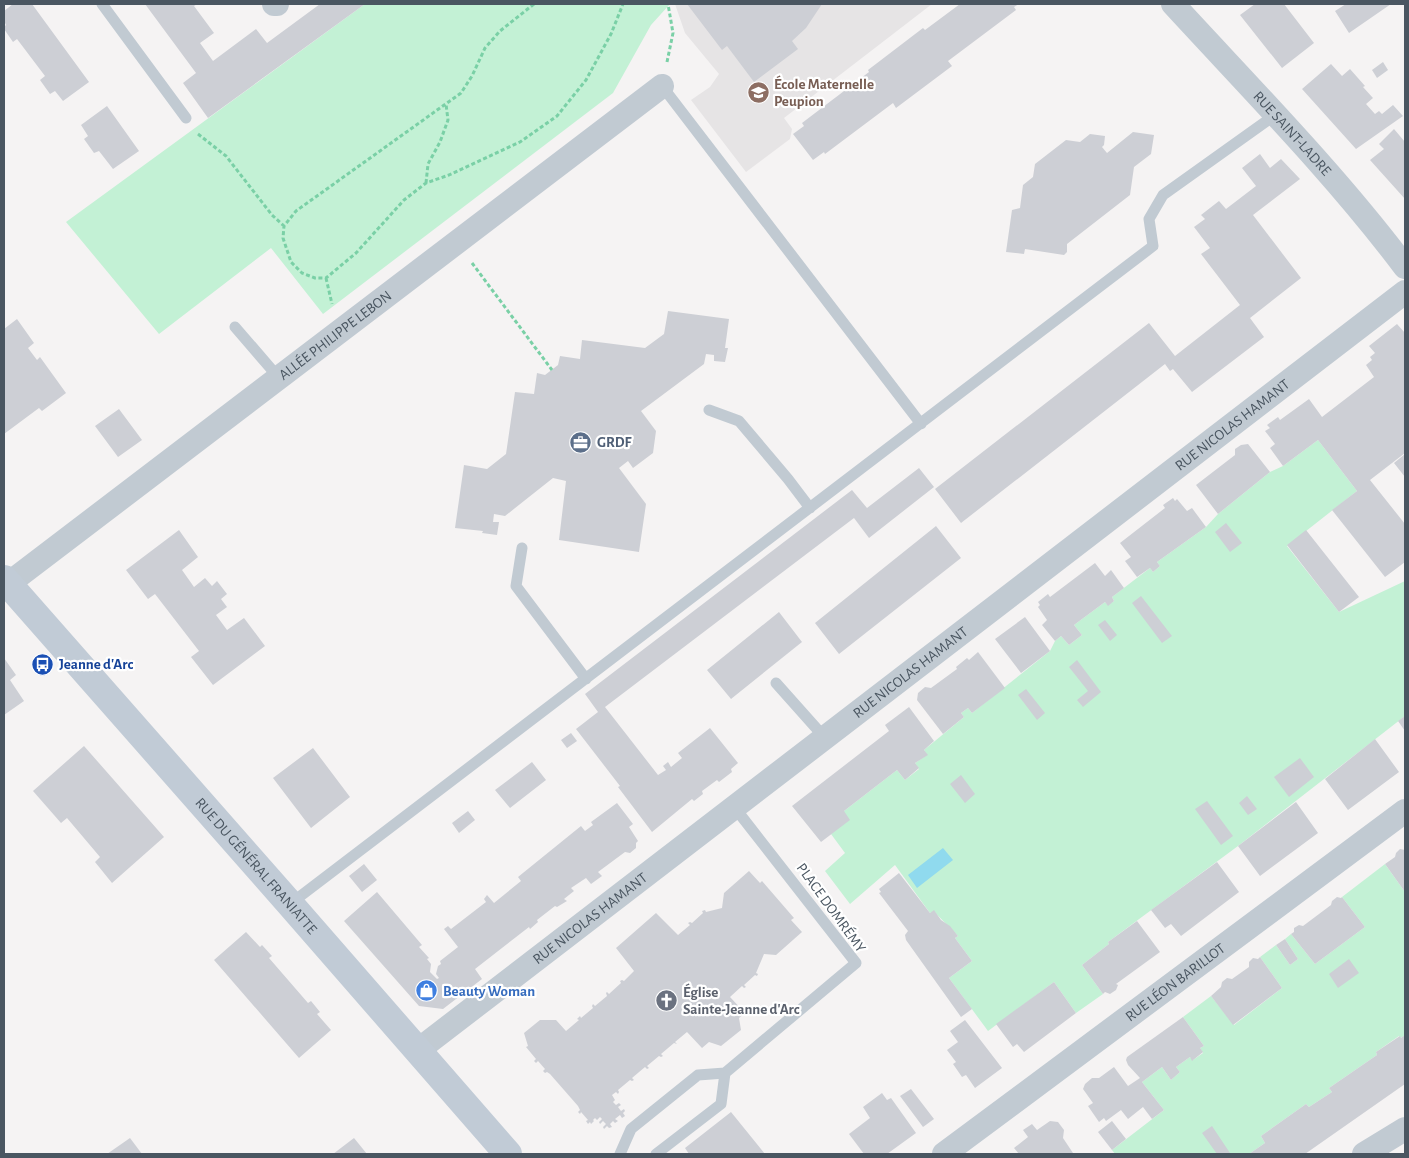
<svg xmlns="http://www.w3.org/2000/svg" width="1409" height="1158" font-family="'Alegreya Sans',sans-serif">
<style>
.education{fill:#e6e4e5}
.green{fill:#c3f1d5}
.water{fill:#90daee}
.building{fill:#cdcfd5}
.lines{fill:none;stroke-linecap:round;stroke-linejoin:round}
.path{stroke:#7ad0a6;stroke-width:3;stroke-dasharray:4 2.5;stroke-linecap:butt}
.service{stroke:#c1cad2;stroke-width:11}
.minor{stroke:#c1cad2;stroke-width:24}
.secondary{stroke:#c1cbd6;stroke-width:28}
.labels{text-anchor:middle;dominant-baseline:central;stroke-width:4.5;stroke-linejoin:round;paint-order:stroke}
.education-label{font-size:15px;font-weight:bold;fill:#785e54;stroke:#fff;text-anchor:start}
.street-label{font-size:15px;fill:#4a5661;stroke:#fff}
.service-label{font-size:15px;font-weight:bold;fill:#4e5e75;stroke:#fff;text-anchor:start}
.transit-label{font-size:15px;font-weight:bold;fill:#164399;stroke:#fff;text-anchor:start}
.shop-label{font-size:15px;font-weight:bold;fill:#366cbe;stroke:#fff;text-anchor:start}
.worship-label{font-size:15px;font-weight:bold;fill:#5b616d;stroke:#fff;text-anchor:start}
</style>
<rect width="100%" height="100%" fill="#f5f3f3"/>
<path class="education" d="M675,4H932L784,118L792,129L790,139L746,172L691,100L710,87L719,74L685,33Z"/>
<path class="green" d="M365,4H670L651,25L613,93L323,314L271,248L159,334L66,222Z
M1318,440L1357,491L1287,546L1339,612L1405,581V716L1238,846L1108,942L1109,944L1082,965L1103,994L1076,1013L1054,982L988,1031L949,978L972,961L955,938L958,936C950,926 941,920 934,911L930,913L895,865L850,904L825,871L845,853L831,834L844,811L897,770L905,780L919,769L915,763L927,755L924,750L964,717L961,713L968,708L972,713L1050,651L1055,641L1061,636L1069,645L1082,635L1074,625L1105,602L1108,605L1114,601L1112,597L1150,568L1153,572L1160,566L1157,562L1206,527L1218,514L1270,472L1283,466Z
M1385,864L1405,892V1035L1401,1038L1399,1036L1376,1052L1377,1055L1329,1088L1332,1092L1309,1107L1306,1104L1261,1136L1265,1143L1249,1154H1115L1112,1150L1164,1110L1142,1082L1162,1067L1171,1080L1180,1072L1176,1067L1190,1057L1193,1060L1203,1053L1200,1048L1204,1046L1183,1017L1211,996L1234,1025L1282,988L1260,957L1276,945L1290,965L1298,959L1285,939L1291,934L1315,964L1365,927L1342,897Z"/>
<path class="water" d="M943,848L953,860L917,888L908,875Z"/>
<path class="building" d="M13,4H32L89,82L63,101L55,91L50,94L40,80L45,76L17,39L13,42L4,29V27L6,25L4,21V11Z
M145,4H197L194,6L214,33L200,43L213,61L256,29L267,43L320,4H365L208,118L183,83L196,73Z
M687,4H822L806,28L792,41L798,49L754,82L727,46L722,50Z
M960,4H1019L1014,7L1016,10L948,61L952,66L896,108L893,103L825,154L824,152L813,160L793,134L804,126L802,123L869,72L868,70L923,28L925,30Z
M1255,4H1284L1314,43L1282,68L1240,15Z
M1346,4H1391L1349,33L1335,11Z
M1383,62L1388,70L1377,78L1372,70Z
M1331,64L1342,76L1350,69L1365,86L1363,87L1373,98L1366,104L1375,114L1379,111L1382,114L1393,105L1403,116L1356,149L1302,89Z
M107,106L139,151L113,169L99,151L94,153L84,139L88,136L81,125Z
M1394,129L1405,142V199L1370,160L1384,149L1379,144Z
M1133,132L1154,135L1151,154L1134,167L1130,195L1067,244V252L1064,255L1025,249L1024,254L1006,252L1012,210L1020,208L1023,185L1033,177L1035,164L1066,140L1080,142L1090,134L1105,136L1104,145L1102,147L1107,153Z
M1260,154L1270,168L1281,159L1300,179L1253,215L1301,278L1250,318L1264,337L1192,392L1173,369L1170,371L1165,364L961,523L935,489L1149,323L1175,356L1240,305L1201,254L1210,248L1194,227L1205,219L1201,215L1219,201L1226,209L1256,186L1242,168Z
M668,311L729,319L725,348H728L725,362L714,361V355L706,354L704,364L641,411L656,431L653,453L633,468L628,461L619,468L646,504L639,552L559,540L566,481L553,478L505,516L494,514L493,522H499L497,535L482,533L483,531L455,528L464,465L487,469L506,454L515,392L534,394L537,373L545,375L558,365L560,356L580,359L582,340L645,348L664,334Z
M17,319L34,343L28,348L37,360L40,357L66,393L42,411L39,408L4,434V329Z
M1397,324L1405,333V453L1370,480L1405,524V562L1385,577L1332,510L1357,491L1318,440L1283,466L1270,448L1275,444L1265,431L1270,428L1267,425L1278,417L1280,420L1309,399L1322,417L1374,377L1366,365L1372,360L1370,357L1375,353L1369,346Z
M119,409L142,440L118,457L95,426Z
M1248,444L1270,472L1218,514L1196,485L1235,455V449L1241,445Z
M1405,454V477L1394,463Z
M919,468L934,487L869,538L854,518L605,707L658,775L666,770L663,766L668,762L671,767L682,758L678,753L710,728L738,763L731,769L732,772L719,782L717,780L702,791L703,794L694,801L692,799L652,832L618,787L620,786L576,729L598,712L585,694L852,490L867,508Z
M1173,498L1175,501L1177,499L1187,511L1192,508L1206,527L1157,562L1160,566L1153,572L1150,568L1137,577L1125,561L1131,557L1120,543L1165,508L1163,505Z
M1226,523L1242,543L1230,552L1215,532Z
M936,526L961,558L839,654L815,623Z
M179,530L198,557L182,570L194,587L205,578L212,586L217,581L227,594L221,599L227,607L216,615L227,630L244,618L265,646L213,685L191,657L199,651L155,594L148,599L126,570Z
M1306,530L1359,597L1339,612L1287,545Z
M1095,563L1105,576L1111,570L1124,588L1112,597L1114,601L1108,606L1105,602L1074,625L1082,635L1069,645L1061,636L1055,641L1042,625L1047,620L1038,607L1040,605L1038,602L1048,594L1050,597Z
M1141,596L1172,636L1162,643L1132,603Z
M779,612L802,642L731,699L707,670Z
M1025,617L1050,651L1021,673L995,639Z
M1105,620L1117,635L1110,641L1098,625Z
M978,652L1005,688L972,713L968,708L961,713L964,717L943,734L917,700L918,693L925,687L931,688L957,669L956,667L967,658L969,660Z
M4,658L16,675L10,680L24,701L4,715Z
M1077,660L1101,692L1083,707L1077,700L1088,691L1069,667Z
M1026,689L1045,713L1037,720L1018,695Z
M909,707L934,741L924,750L928,755L915,763L919,768L905,780L897,770L844,811L850,820L821,842L792,806L889,731L885,725Z
M1405,716V731L1398,721Z
M571,733L577,741L567,748L561,740Z
M1375,739L1399,772L1348,810L1325,779Z
M84,746L164,837L112,883L95,862L100,857L67,818L61,823L33,791Z
M313,748L350,797L311,828L273,778Z
M1300,758L1314,777L1289,797L1274,777Z
M532,762L546,780L510,808L495,790Z
M961,775L975,794L965,803L950,784Z
M1247,796L1257,809L1248,815L1239,803Z
M1207,801L1233,836L1221,845L1195,809Z
M1296,802L1318,833L1260,876L1238,846Z
M617,803L633,824L629,827L638,841L636,843V848L630,853L625,852L598,872L602,876L591,884L586,878L571,888L574,891L564,899L567,901L557,907L555,906L537,920L538,922L530,929L529,927L475,969L482,979L443,1009L419,1006L344,921L377,892L422,945L419,947L429,958L427,959L431,964L430,972L437,979L439,978L436,974L438,966L441,964L440,961L458,947L444,929L448,926L451,929L486,902L484,899L487,895L494,903L521,881L518,877L581,826L585,831L593,825L591,822Z
M468,811L475,820L459,833L452,823Z
M1400,849L1405,850V892L1385,864L1395,857L1396,853Z
M1217,862L1239,892L1181,936L1171,924L1165,928L1151,910Z
M364,864L377,880L362,892L349,876Z
M749,871L760,883L762,881L794,918L791,920L802,932L776,955L764,954L756,973L758,974L757,976L755,975L744,985L746,987L744,988L742,986L730,997L745,1013L739,1018L741,1030L721,1046L709,1042L702,1048L687,1032L675,1042L677,1044L674,1043L661,1054L663,1056L661,1057L659,1056L647,1066L649,1068L647,1069L645,1067L632,1078L634,1080L632,1081L630,1080L618,1090L619,1092L618,1094L616,1092L612,1095L615,1100L613,1102L616,1105L619,1103L621,1105L618,1107L621,1111L624,1109L625,1111L623,1113L625,1116L622,1118L620,1115L615,1119L618,1121L615,1123L613,1121L610,1124L612,1127L609,1128L607,1126L604,1129L603,1127L606,1124L603,1121L600,1124L599,1122L602,1119L600,1117L597,1120L595,1118L593,1120L594,1121L591,1124L590,1122L588,1124L586,1121L588,1120L581,1112L580,1114L578,1112L580,1110L578,1106L550,1074L547,1072L545,1073L543,1071L545,1069L538,1061L536,1063L534,1061L536,1059L526,1047L528,1046L524,1033L540,1020H556L566,1031L579,1020L577,1019L580,1016L581,1018L593,1008L592,1006L593,1004L595,1006L607,996L606,993L607,992L609,994L621,983L620,981L622,980L624,981L634,971L616,948L656,913L678,935L690,925L688,923L690,922L692,923L703,913L702,911L705,910L706,912L722,908L724,893Z
M899,873L930,913L934,910L941,920L950,926L958,936L955,938L972,961L949,978L972,1009L961,1017L906,940L905,935L908,931L879,893L881,892L879,889Z
M1337,897L1341,898L1342,897L1365,927L1315,964L1291,934L1294,932V928L1299,925L1303,926L1331,905L1332,901Z
M1137,921L1160,952L1116,984L1118,985L1116,990L1110,994L1105,992L1103,994L1082,965L1109,944L1108,942Z
M246,932L260,947L262,945L272,956L269,958L308,1003L311,1001L320,1012L317,1014L331,1030L299,1058L214,960Z
M1285,939L1298,959L1290,965L1276,945Z
M1260,957L1282,988L1233,1025L1211,996L1221,987L1222,982L1227,978L1232,979L1249,967V962L1253,958L1258,959Z
M1349,959L1359,973L1338,988L1329,974Z
M1054,982L1076,1013L1024,1052L1017,1044L1013,1047L996,1024Z
M1183,1017L1204,1046L1200,1048L1203,1052L1192,1061L1190,1057L1176,1067L1180,1072L1171,1080L1162,1067L1142,1082L1164,1110L1152,1119L1143,1107L1128,1119L1121,1110L1106,1121L1104,1118L1099,1122L1088,1106L1093,1103L1083,1089L1085,1084L1092,1078H1099L1114,1067L1128,1086L1140,1078L1128,1065L1126,1060L1127,1057Z
M965,1020L1002,1068L975,1088L966,1075L962,1077L953,1064L956,1062L947,1050L958,1042L950,1031Z
M1405,1035V1084L1305,1154H1249L1265,1143L1261,1136L1306,1104L1309,1107L1332,1092L1329,1088L1377,1055L1376,1052L1400,1036L1401,1038Z
M911,1089L934,1119L923,1127L900,1096Z
M882,1093L887,1100L891,1098L916,1133L887,1154H864L849,1134L870,1118L863,1107Z
M731,1112L765,1154H689L685,1148Z
M1050,1121L1058,1122L1064,1130L1063,1138L1073,1153L1071,1154H1019L1014,1148L1028,1137L1023,1130L1032,1124L1037,1130Z
M1112,1121L1126,1139L1112,1150L1098,1132Z
M1212,1126L1230,1153L1229,1154H1217L1202,1133Z
M130,1138L142,1154H107Z
M354,1138L367,1154H333Z"/>
<g class="lines">
<path class="path" d="M534,4L500,31L485,48L472,76L461,93L296,211L284,226L283,238L291,262L302,273L315,278H326L356,253L404,200L426,183L449,175L520,142L557,116L586,80L611,34L623,4
M667,62L673,33L668,4
M198,134L226,156L272,215L284,226
M426,183L428,164L440,142L448,120L446,104
M472,263L552,370
M326,278L332,304"/>
<path class="service" d="M102,4L186,118
M662,86L921,424
M235,327L279,378
M709,410L739,421L788,479L810,508
M522,548L516,586L586,679
M776,683L825,738
M290,904L1153,246L1149,219L1163,195L1275,115
M620,1154L631,1129L698,1075L725,1073L856,963L735,808
M656,1154L721,1104L725,1073"/>
<g class="minor">
<path d="M274,4H277"/>
<path id="s1" d="M1173,4C1252,90 1335,174 1405,267"/>
<path id="s2" d="M8,584L662,86"/>
<path id="s3" d="M417,1051L1405,292"/>
<path id="s4" d="M944,1154L1405,811"/>
<path d="M1364,1154L1405,1129"/>
</g>
<path class="secondary" id="s5" d="M4,579L290,904L508,1154"/>
</g>
<defs>
<symbol id="school-disc" viewBox="-11 -11 22 22"><circle r="9.5" fill="#8d6e63" stroke="#fff"/><path d="M0-5L7-2L0 1L-7-2ZM-4 1L0 2.5L4 1V4Q0 6-4 4Z" fill="#fff"/></symbol>
<symbol id="office-disc" viewBox="-11 -11 22 22"><circle r="9.5" fill="#5c6f8a" stroke="#fff"/><path d="M-6-3h4V-5.5h4V-3h4V5H-6ZM-1-4.5V-3h2v-1.5ZM-6 0V1H6V0Z" fill="#fff"/></symbol>
<symbol id="bus-disc" viewBox="-11 -11 22 22"><circle r="9.5" fill="#1a4fb4" stroke="#fff"/><path d="M-5-6H5V4H4V6H2V4H-2V6H-4V4H-5ZM-3.5-4V0h7V-4ZM-3.5 1.2v1.5H-2V1.2ZM2 1.2v1.5H3.5V1.2Z" fill="#fff"/></symbol>
<symbol id="shop-disc" viewBox="-11 -11 22 22"><circle r="9.5" fill="#3f7fe0" stroke="#fff"/><path d="M-5-2.5h2.3a2.7 3.5 0 0 1 5.4 0H5L5.5 6h-11ZM-1.5-2.5h3a1.5 2.3 0 0 0-3 0Z" fill="#fff"/></symbol>
<symbol id="church-disc" viewBox="-11 -11 22 22"><circle r="9.5" fill="#6b7280" stroke="#fff"/><path d="M-1.2-6h2.4v3.5h3.3v2.4h-3.3V6h-2.4V-.1h-3.3v-2.4h3.3Z" fill="#fff"/></symbol>
</defs>
<g fill-rule="evenodd">
<use href="#school-disc" x="746" y="80" width="25" height="25"/>
<use href="#office-disc" x="568" y="430" width="25" height="25"/>
<use href="#bus-disc" x="30" y="652" width="25" height="25"/>
<use href="#shop-disc" x="414" y="978" width="25" height="25"/>
<use href="#church-disc" x="654" y="988" width="25" height="25"/>
</g>
<g class="labels">
<g class="education-label">
<text x="774" y="84">École Maternelle<tspan x="774" dy="17">Peupion</tspan></text>
</g>
<g class="street-label">
<text stroke="none"><textPath href="#s1" startOffset="176">RUE SAINT-LADRE</textPath></text>
<text stroke="none"><textPath href="#s2" startOffset="411">ALLÉE PHILIPPE LEBON</textPath></text>
<text stroke="none"><textPath href="#s3" startOffset="1028">RUE NICOLAS HAMANT</textPath></text>
<text stroke="none"><textPath href="#s3" startOffset="622">RUE NICOLAS HAMANT</textPath></text>
<text stroke="none"><textPath href="#s5" startOffset="382">RUE DU GÉNÉRAL FRANIATTE</textPath></text>
<text transform="translate(831 908) rotate(54)">PLACE DOMRÉMY</text>
<text stroke="none"><textPath href="#s3" startOffset="218">RUE NICOLAS HAMANT</textPath></text>
<text stroke="none"><textPath href="#s4" startOffset="288">RUE LÉON BARILLOT</textPath></text>
</g>
<g class="service-label">
<text x="597" y="442">GRDF</text>
</g>
<g class="transit-label">
<text x="59" y="664">Jeanne d'Arc</text>
</g>
<g class="shop-label">
<text x="443" y="991">Beauty Woman</text>
</g>
<g class="worship-label">
<text x="683" y="992">Église<tspan x="683" dy="17">Sainte-Jeanne d'Arc</tspan></text>
</g>
</g>
<rect width="1409" height="1158" fill="none" stroke="#4a5661" stroke-width="10"/>
</svg>
